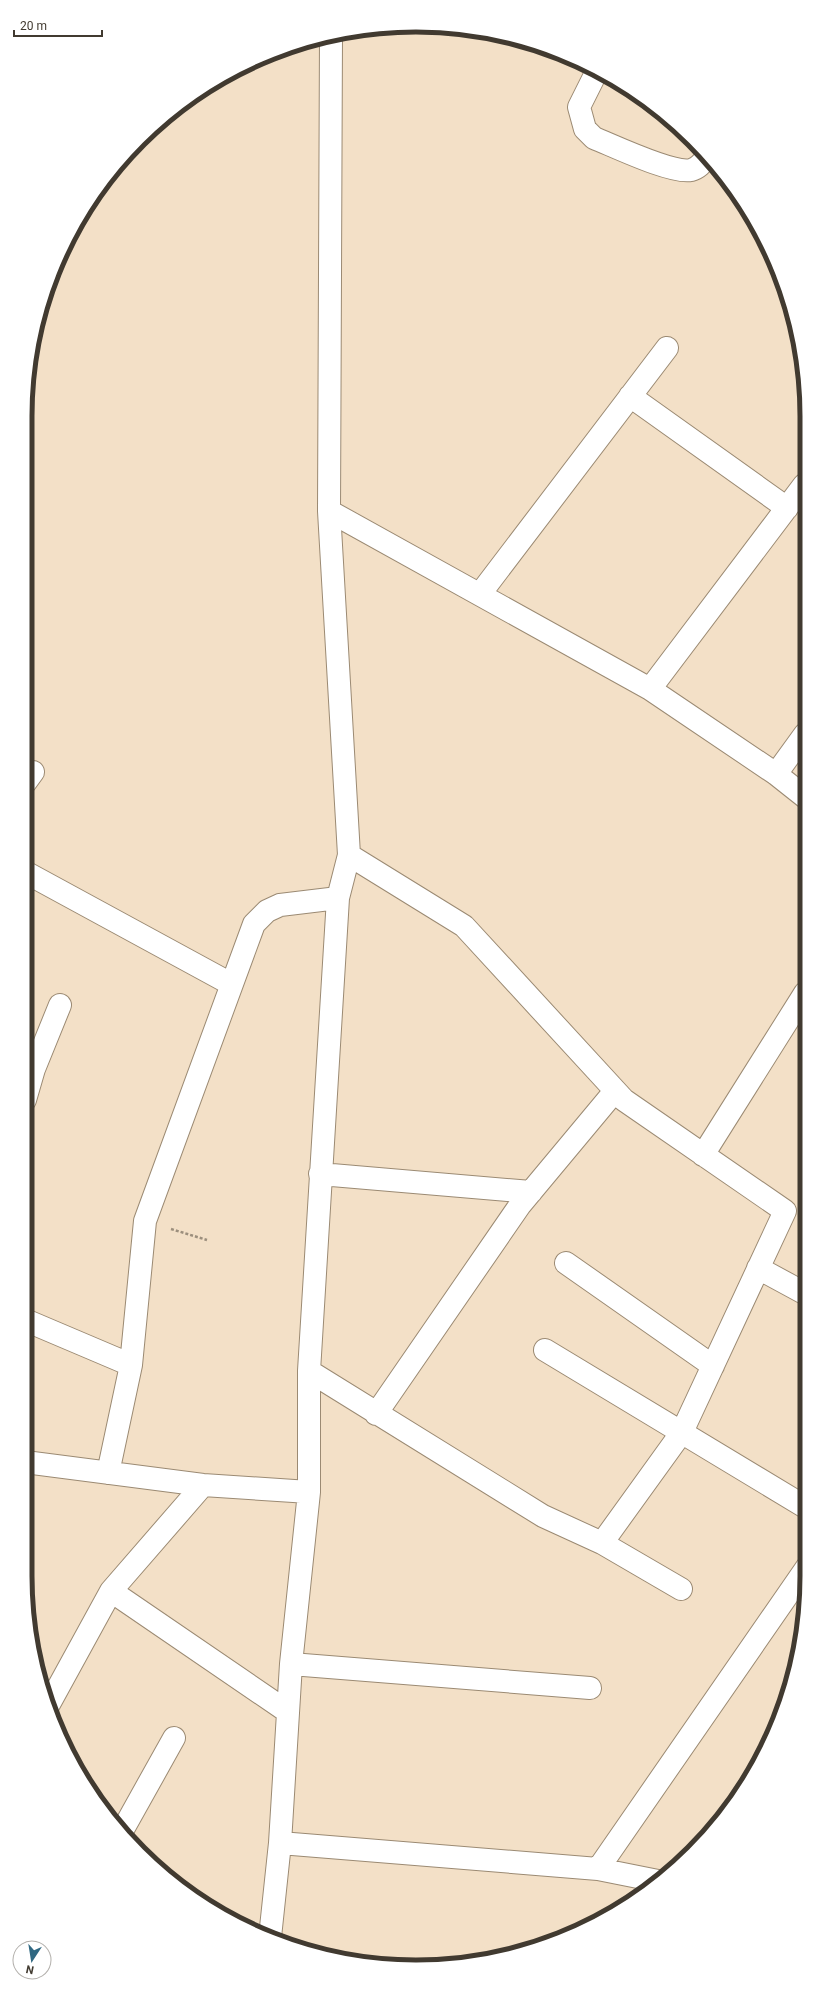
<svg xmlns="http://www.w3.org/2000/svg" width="832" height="1992" font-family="Roboto,sans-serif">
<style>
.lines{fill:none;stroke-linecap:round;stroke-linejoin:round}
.street-casing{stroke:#9b8a73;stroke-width:24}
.path{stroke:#9c8f7d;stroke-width:2.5;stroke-dasharray:3 2;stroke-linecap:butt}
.street{stroke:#fff;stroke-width:22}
.rim{fill:none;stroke:#413a30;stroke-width:5}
</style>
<rect width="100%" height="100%" fill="#f3e0c7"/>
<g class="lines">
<defs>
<path id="street" d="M596,73L579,107L585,129L594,138C614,146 672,174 691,170C699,168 703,162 708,156
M630,396L787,508
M329,511L650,689L776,774L805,797
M480,594L667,348
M650,689L804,485
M776,774L805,734
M25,783L33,772
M349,855L464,926L624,1100L785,1211L682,1432L602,1543
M25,872L231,984
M25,1100L34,1069L60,1005
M703,1155L805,993
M320,1174L531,1192
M566,1263L713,1366
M758,1268L806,1294
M25,1320L131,1365
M545,1350L807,1508
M309,1371L543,1516L602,1543L681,1589
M376,1414L520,1205L615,1091
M25,1462L203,1485L309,1492
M108,1473L131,1365L145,1221L254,924L267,911L280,905L338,898
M111,1591L288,1712
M291,1664L590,1688
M48,1706L111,1591L203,1485
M121,1833L174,1738
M280,1843L598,1869L658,1881
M598,1869L807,1567
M270,1937L280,1843L291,1664L309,1492V1371L338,898L349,855L329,511L331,36"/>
</defs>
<use href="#street" class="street-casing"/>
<path class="path" d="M171,1229L207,1240"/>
<use href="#street" class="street"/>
</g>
<path d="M0 0H832V1992H0ZM416 32H416A384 384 0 0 1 800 416V1576A384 384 0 0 1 416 1960H416A384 384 0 0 1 32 1576V416A384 384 0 0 1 416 32Z" fill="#fff" fill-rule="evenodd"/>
<path class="rim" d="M416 32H416A384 384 0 0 1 800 416V1576A384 384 0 0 1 416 1960H416A384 384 0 0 1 32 1576V416A384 384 0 0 1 416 32Z"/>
<g transform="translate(32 1960) rotate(192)"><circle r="19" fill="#ffffff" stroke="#b3b0ac"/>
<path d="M0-3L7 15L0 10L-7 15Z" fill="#306882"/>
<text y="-6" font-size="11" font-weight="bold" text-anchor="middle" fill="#413a30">N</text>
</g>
<path d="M14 30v6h88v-6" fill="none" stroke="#413a30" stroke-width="2"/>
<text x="20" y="30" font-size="12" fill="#413a30" stroke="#ffffff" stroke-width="3" paint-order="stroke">20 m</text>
</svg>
